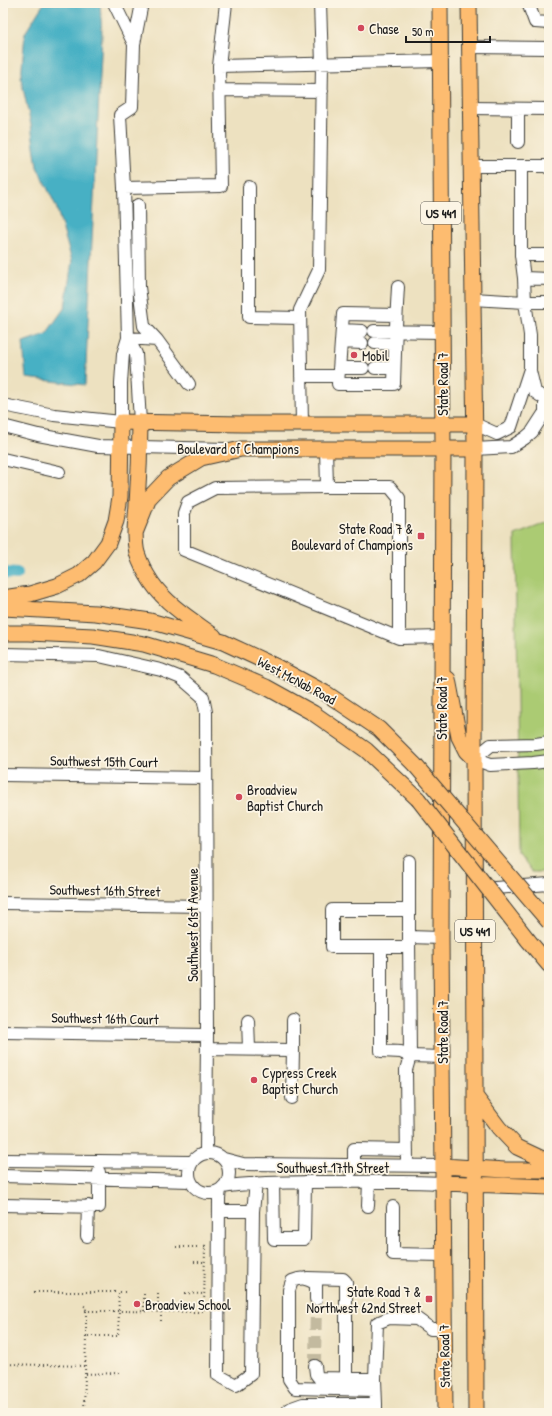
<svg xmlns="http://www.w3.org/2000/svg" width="552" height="1416" font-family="'Patrick Hand',sans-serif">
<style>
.green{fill:#abcb73;stroke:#647448}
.water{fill:#46b0c4;stroke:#316670}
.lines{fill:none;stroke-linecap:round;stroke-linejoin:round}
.canal{stroke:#46b0c4;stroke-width:12}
.minor-tunnel{stroke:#c3ba9f;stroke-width:12;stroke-dasharray:12 6;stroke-linecap:butt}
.minor-casing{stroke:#3b3a35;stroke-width:14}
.major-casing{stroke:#3b3a35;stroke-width:17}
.path{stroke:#3b3a35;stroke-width:2;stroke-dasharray:1 3;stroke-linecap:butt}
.minor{stroke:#fff;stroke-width:12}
.major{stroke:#fdbc70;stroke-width:15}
.major-bridge-casing{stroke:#3b3a35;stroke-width:17;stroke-linecap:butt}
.major-bridge{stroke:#fdbc70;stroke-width:15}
.poi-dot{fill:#d1495b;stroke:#fcf5e5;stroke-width:1.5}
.labels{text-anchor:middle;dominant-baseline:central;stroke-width:3.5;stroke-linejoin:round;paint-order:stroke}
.shield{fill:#fcf5e5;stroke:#5f5d58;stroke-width:1}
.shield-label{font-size:13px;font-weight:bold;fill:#1c1c1c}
.poi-label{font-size:14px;fill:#1c1c1c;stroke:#fcf5e5;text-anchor:start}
.street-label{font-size:14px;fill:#1c1c1c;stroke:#fcf5e5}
</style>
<rect width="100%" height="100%" fill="#fcf5e5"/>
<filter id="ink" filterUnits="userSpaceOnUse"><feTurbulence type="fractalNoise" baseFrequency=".025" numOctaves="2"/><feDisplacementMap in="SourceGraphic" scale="8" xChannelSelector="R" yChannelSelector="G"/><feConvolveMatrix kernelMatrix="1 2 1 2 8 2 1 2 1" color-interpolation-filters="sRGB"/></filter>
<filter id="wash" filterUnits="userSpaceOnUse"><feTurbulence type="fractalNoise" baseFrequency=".012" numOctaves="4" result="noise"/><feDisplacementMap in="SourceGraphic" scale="16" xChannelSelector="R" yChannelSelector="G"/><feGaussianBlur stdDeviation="0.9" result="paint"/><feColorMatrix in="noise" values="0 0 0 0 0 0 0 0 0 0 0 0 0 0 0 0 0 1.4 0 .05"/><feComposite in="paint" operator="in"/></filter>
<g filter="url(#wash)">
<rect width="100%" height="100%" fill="#ede1c0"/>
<path class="green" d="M549,522V872H531L519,856L515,535Z"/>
<path class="water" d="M44,3H100L102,34L85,385L26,378L23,342L46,334L65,307L72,261L56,206L37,167L31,125L21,79L25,33Z"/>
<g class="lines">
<path class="canal" d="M3,573L17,574"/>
</g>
</g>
<g filter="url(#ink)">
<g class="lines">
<path class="minor-tunnel" d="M315,1366L316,1299"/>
<defs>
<path id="minor" d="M114,3L134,44L132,107L120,115L124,188
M528,3L535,22L549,23
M134,44L142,3
M469,47L549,48
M219,66L441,61
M220,90L322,91
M470,108L549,109
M518,142V109
M471,166H545L549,168
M521,166V255L524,278
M249,187V317L300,318
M138,205L139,287L144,326L157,340
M521,255H549
M473,299L525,302H549
M396,315L343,314L338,384H394C395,351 396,319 398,287
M342,330L362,331
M374,331L442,332
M128,338L136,354L140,422
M128,338L157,340L189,384
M341,342L362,343
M375,343L395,344
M339,368H363
M375,368H394
M301,376H338
M3,405L54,415L121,422V383L123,354L128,338L124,188L221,186L219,66L226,3
M302,424L300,310L319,270L322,64L320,3
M475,424L497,434L511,427L530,369V335L525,302L524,278L549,279
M3,426L38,435L98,446L226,449
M326,448L327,487L215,488L188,502L184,513V550L399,638L441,637
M475,449L511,447L525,438L532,432L545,412V399L535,392L530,371
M3,459L59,472
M327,487H390L399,498V638
M3,654L99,656L161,670L181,678L203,697L206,712L207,1035L206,1153
M549,742L536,744L491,745L474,759L490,765L533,763L549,761
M3,775L205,778
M409,861V937L441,938
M482,889L549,884
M3,903L206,906
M381,947V1051L401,1052L410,1056L443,1057
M409,947H332V910H409
M248,1020L249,1049
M3,1032L207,1035
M207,1049L293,1050V1020
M292,1098L293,1050
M189 1173a20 20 0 1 1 40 0a20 20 0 1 1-40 0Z
M224,1159L243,1164L443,1166
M3,1160L191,1162
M407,1165L406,1070L410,1056L409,937
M351,1171L354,1165V1149L407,1150
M3,1176L190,1181
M273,1183L274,1239H304L305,1182
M223,1187C251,1182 280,1183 308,1182C353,1182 398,1181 443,1183
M220,1190L219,1198L218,1375L236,1385L251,1374L253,1211L256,1183
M3,1205L99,1207V1172
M368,1206L369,1182
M393,1207V1254L443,1255
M219,1211H253
M87,1236L88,1206
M307,1278L343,1279L346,1282V1378
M316,1299V1284C307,1278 302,1277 292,1281L289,1290V1379L295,1388L375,1390
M315,1366L316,1374L319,1378L375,1379
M376,1404L375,1379L377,1323L389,1318L417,1319L431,1329H444
M289,1413V1409L303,1404H376V1413"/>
<path id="major" d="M440,3L443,448L441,938L445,1413
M469,3L475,449L474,759L476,1413
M140,422C140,449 139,477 137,504C136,520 133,537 137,553C140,563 146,574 152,583C167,605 192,620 214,636
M135,533L149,498L168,478L201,458L241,449H475
M3,598L30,594L57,586L79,575L94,562L108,543L116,521L120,497L121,422L243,424H475
M3,608L96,613L150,621L223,642L277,667L327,694L379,729L415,765
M3,633H29L93,636L144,644L214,665L266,687L313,713L366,750L418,799
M448,679L459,737L466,751L474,759
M528,940L549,965
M475,1096L499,1128L517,1147L549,1162
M443,1166L505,1170H549
M443,1183L549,1187"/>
</defs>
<use href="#minor" class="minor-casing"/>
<use href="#major" class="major-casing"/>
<path class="path" d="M176,1247H205
M194,1262H204
M34,1292H118
M125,1292H118L119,1311L202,1312L204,1310L205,1244
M185,1293L204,1294
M84,1306L86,1307V1311
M144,1311V1293
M158,1311V1293
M161,1312V1321
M3,1364L85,1366
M85,1374L86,1336H118L119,1311H86V1336
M84,1413L85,1374L119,1373"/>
<use href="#minor" class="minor"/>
<use href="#major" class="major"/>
<defs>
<path id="major-bridge" d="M415,765L549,922
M418,799L528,940"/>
</defs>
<use href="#major-bridge" class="major-bridge-casing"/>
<use href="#major-bridge" class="major-bridge"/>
</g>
</g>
<g class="poi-dot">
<circle cx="361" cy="28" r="4"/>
<circle cx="354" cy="355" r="4"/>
<rect x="417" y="532" width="8" height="8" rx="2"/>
<circle cx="239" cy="797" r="4"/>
<circle cx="254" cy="1080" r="4"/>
<rect x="425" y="1295" width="8" height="8" rx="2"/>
<circle cx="137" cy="1304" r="4"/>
</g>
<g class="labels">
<g class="shield">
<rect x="421" y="202" width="40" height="22" rx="3"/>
<rect x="455" y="920" width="40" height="22" rx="3"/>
</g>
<g class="shield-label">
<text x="441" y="213">US 441</text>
<text x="475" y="931">US 441</text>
</g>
<g class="poi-label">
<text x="369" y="28">Chase</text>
<text x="362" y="355">Mobil</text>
<text x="413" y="528" text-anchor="end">State Road 7 &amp;<tspan x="413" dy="16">Boulevard of Champions</tspan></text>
<text x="247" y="789">Broadview<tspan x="247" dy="16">Baptist Church</tspan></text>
<text x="262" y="1072">Cypress Creek<tspan x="262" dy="16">Baptist Church</tspan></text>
<text x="421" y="1291" text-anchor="end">State Road 7 &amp;<tspan x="421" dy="16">Northwest 62nd Street</tspan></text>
<text x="145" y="1304">Broadview School</text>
</g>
<g class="street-label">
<text transform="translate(442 384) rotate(-90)">State Road 7</text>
<text x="238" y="448">Boulevard of Champions</text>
<text transform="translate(297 680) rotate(28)">West McNab Road</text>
<text transform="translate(441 708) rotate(-90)">State Road 7</text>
<text transform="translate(104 761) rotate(1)">Southwest 15th Court</text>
<text transform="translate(105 890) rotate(1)">Southwest 16th Street</text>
<text transform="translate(192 925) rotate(-90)">Southwest 61st Avenue</text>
<text transform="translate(105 1018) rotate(1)">Southwest 16th Court</text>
<text transform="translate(442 1032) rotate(-90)">State Road 7</text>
<text x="333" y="1167">Southwest 17th Street</text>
<text transform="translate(444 1356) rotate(-91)">State Road 7</text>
</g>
</g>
<rect width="552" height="1416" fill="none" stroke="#fcf5e5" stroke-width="16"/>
<path d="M406 36v6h84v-6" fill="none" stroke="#1c1c1c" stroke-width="2"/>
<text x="412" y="36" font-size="12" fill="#1c1c1c" stroke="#fcf5e5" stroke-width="3" paint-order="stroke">50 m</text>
</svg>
